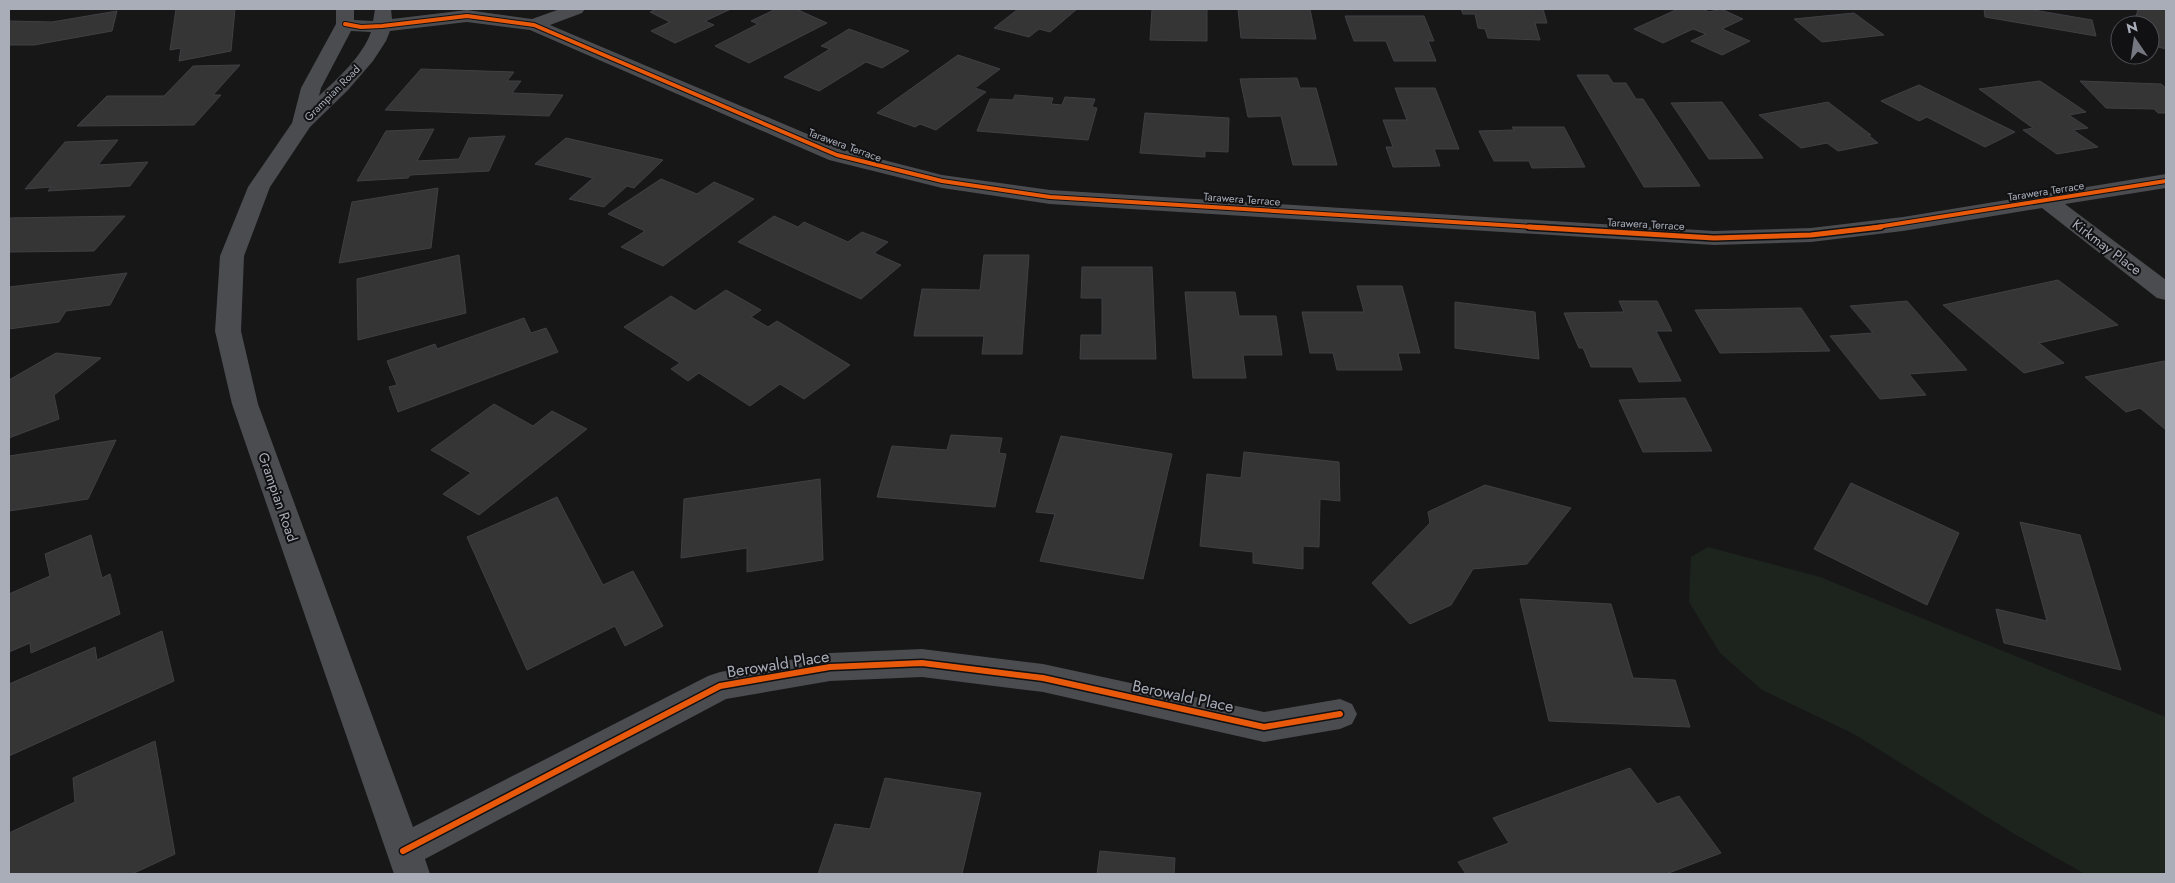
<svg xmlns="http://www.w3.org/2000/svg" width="2175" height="883" font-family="Jost,sans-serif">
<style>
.green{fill:#1d241e}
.building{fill:#353536;stroke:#3f4043}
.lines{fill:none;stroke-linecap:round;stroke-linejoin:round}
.minor{fill:#4b4c50;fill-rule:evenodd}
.cycleway-far2-casing{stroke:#111113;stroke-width:6}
.cycleway-far1-casing{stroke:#111113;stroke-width:8}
.cycleway-casing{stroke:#111113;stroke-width:9}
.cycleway-far2{stroke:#e8590c;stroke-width:4}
.cycleway-far1{stroke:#e8590c;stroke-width:5}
.cycleway{stroke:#e8590c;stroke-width:6}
.labels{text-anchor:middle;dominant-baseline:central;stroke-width:4;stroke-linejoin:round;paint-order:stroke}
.far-street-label{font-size:11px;fill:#a8adb8;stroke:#111113}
.street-label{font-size:14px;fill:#a8adb8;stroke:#111113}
.near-street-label{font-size:16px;fill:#a8adb8;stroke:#111113}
</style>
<rect width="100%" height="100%" fill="#171717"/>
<path class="green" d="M1708,547L1820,577L2166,717V874H2085L2011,832L1854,734L1762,690L1720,653L1689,602L1691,557Z"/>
<path class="building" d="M176,9H235L231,51L179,61L181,48L170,50Z
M657,9H731L705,21L714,25L675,43L651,31L670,22L650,12Z
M776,9H796L827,23L749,63L715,46L758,24L751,21Z
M1018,9H1077L1050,32L1039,29L1029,37L994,28Z
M1152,9H1207V41L1150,40Z
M1238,9H1310L1316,39L1241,38Z
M1461,9H1543L1547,23H1535L1540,40L1488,38L1485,29L1478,28L1475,14H1463Z
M1678,9H1702L1709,12L1721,9L1743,19L1722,29L1750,41L1722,55L1691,41L1706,34L1693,29L1663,43L1634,29Z
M1984,9H2028L2092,20L2096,36L1985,17Z
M2138,9H2166V49L2150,45V25H2134Z
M117,11L112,31L34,45H9V21L52,22Z
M1854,13L1884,35L1822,42L1794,19Z
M1345,16H1424L1434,41H1428L1436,61H1394L1386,41H1354Z
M849,29L909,51L882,68L866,62L819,91L784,77L830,49L821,46Z
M958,55L1000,69L975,88L986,92L936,130L920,124L915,127L877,113Z
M240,65L213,95H221L194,125L77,126L107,96H164L193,66Z
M421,69L514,72L507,81H521L512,93L563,95L549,116L385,110Z
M1577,75H1608L1613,83H1626L1636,99H1643L1700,186L1644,187Z
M1297,78L1300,88H1316L1337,165H1293L1281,116L1248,117L1240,79Z
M2040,81L2086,112L2069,115L2088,128L2073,130L2098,147L2057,154L2023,130L2033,128L1979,89Z
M2080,81L2161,84L2166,88V113H2158L2154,109L2106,108Z
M1919,85L2015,132L1985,147L1927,117L1919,121L1881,101Z
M1395,88H1435L1459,149H1434L1440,166L1393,167L1386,147H1393L1383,120H1407Z
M1015,95L1053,98L1051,104L1062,105L1065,97L1095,99L1092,107L1097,108L1088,140L977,131L990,99L1013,100Z
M1722,102L1763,158L1709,159L1671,103Z
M1828,102L1871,135H1868L1878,143L1838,151L1827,143L1801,148L1759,115Z
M1145,113L1229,118L1228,152L1205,151V157L1140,153Z
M1512,127H1564L1585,167L1532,168L1529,161H1494L1479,131L1514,130Z
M434,129L417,161L459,159L469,138L505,136L489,171L410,175L408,178L357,181L386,131Z
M566,138L663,160L634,188L627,186L604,207L569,199L593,178L535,164Z
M118,140L98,165L148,162L130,186L48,191L51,187L25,189L65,142Z
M661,179L697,194L714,182L754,199L663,266L621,247L645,231L608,214Z
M438,188L431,248L339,263L352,202Z
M125,216L94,251L9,252V218Z
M774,216L798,227L804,222L848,242L862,232L888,242L874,253L901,265L861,299L738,242Z
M459,255L466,313L358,340L357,279Z
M984,255H1029L1022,354H982L984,336H914L922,289L980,290Z
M1082,267H1152L1156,359H1080L1081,335H1102V298H1081Z
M127,273L110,305L66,311L59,322L9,329V287Z
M2058,280L2118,325L2039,343L2064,363L2024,373L1943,305Z
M1357,286H1402L1420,353H1398L1402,370H1337L1333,353H1310L1302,312H1364Z
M726,290L761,310L751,317L768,327L777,321L850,365L804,399L780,384L750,406L699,373L688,381L671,369L680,363L624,327L671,296L695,311Z
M1185,292H1235L1239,316H1276L1282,355H1243L1246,378H1193Z
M1619,301H1657L1672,331H1656L1681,381L1639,382L1632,367H1591L1583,348H1579L1564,313L1624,312Z
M1907,301L1967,370L1909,374L1926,395L1880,399L1830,336L1873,333L1850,306Z
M1455,302L1535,312L1539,359L1455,348Z
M1801,308L1830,351L1720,353L1695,310Z
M524,318L531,333L546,328L558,352L398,412L389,387L397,385L387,361L435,344L437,349Z
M56,353L101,358L54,395L59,419L9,438V380Z
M2164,361L2166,363V430L2140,408L2126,412L2085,377Z
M1685,398L1712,451L1643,452L1619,400Z
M494,404L533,426L552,411L587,429L479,515L443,494L471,473L431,450Z
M951,435L1002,438L999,453L1006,454L995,507L877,497L892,446L947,450Z
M1061,436L1172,454L1143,579L1040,561L1055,514L1036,512Z
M116,440L88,499L9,511V456Z
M1244,452L1339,462L1340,501L1320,499L1319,547L1303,546V569L1253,563V552L1200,546L1207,474L1241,478Z
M820,479L823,560L747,572V548L681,558L684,499Z
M1851,483L1959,533L1927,605L1814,549Z
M1485,485L1571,508L1527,564L1473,569L1451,605L1410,624L1372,583L1430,523L1428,512Z
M557,497L603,585L633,571L663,626L625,646L615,626L527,670L467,537Z
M2020,522L2080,535L2121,670L2004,643L1996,609L2047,621Z
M91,535L102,578L110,574L120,614L31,653L30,643L9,652V594L50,576L45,554Z
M1520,599L1611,604L1633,678L1675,680L1690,727L1549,721Z
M162,631L174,681L9,756V684L95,647L97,660Z
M155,741L175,854L132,874H9V833L75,802L73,778Z
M1630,768L1657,804L1679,796L1721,853L1666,874H1466L1458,862L1509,843L1493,818Z
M885,778L981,793L962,874H818L835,824L870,829Z
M1100,851L1175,858L1174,874H1097Z"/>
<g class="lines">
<path class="minor" d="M336,9H354V20L373,21L375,9H391L392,19L467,10L532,19L560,9H585L582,13L550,25L845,150L942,175L1050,190L1714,231L1811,228L1903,217L2166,174V188L2065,204L2166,280V300L2157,298L2042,208L1903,231L1811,242L1714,245L1050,204L942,188L829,160L530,30L467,22L390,31L386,41L373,61L348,90L310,127L270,187L244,256L241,331L258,404L413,827L708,676L720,672L830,653L922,649L1043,664L1264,712L1340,699L1352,704L1357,714L1352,724L1340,729L1264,742L1043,692L922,677L830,681L726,699L425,859L430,874H394L232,404L215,331L220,256L248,187L292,123L301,88L336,24ZM351,31L371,32C362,57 338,78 319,96L321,88Z"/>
<defs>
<path id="cycleway-far2" d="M345,24L361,27L382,26L467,16L534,25L837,155L942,181L1050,197L1550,228
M1871,228L2166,181"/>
<path id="cycleway-far1" d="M1529,227L1714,238L1811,235L1881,227"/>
<path id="cycleway" d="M403,851L720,686L830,667L922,663L1043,678L1264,727L1340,714"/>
</defs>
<use href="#cycleway-far2" class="cycleway-far2-casing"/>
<use href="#cycleway-far1" class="cycleway-far1-casing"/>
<use href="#cycleway" class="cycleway-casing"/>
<use href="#cycleway-far2" class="cycleway-far2"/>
<use href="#cycleway-far1" class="cycleway-far1"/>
<use href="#cycleway" class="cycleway"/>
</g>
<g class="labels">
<g class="far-street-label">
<text transform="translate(332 93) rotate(-45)">Grampian Road</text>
<text transform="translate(845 145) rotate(20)">Tarawera Terrace</text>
<text transform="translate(2046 191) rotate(-9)">Tarawera Terrace</text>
<text transform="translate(1242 199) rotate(4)">Tarawera Terrace</text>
<text transform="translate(1646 224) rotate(3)">Tarawera Terrace</text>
</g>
<g class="street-label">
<text transform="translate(2107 247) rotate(37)">Kirkmay Place</text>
<text transform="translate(278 497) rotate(71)">Grampian Road</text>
</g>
<g class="near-street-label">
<text transform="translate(778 664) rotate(-9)">Berowald Place</text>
<text transform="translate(1183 696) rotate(12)">Berowald Place</text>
</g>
</g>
<rect width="2175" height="883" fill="none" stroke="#a8adb8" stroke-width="20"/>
<g transform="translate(2135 40) rotate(347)"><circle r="24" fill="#111113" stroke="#4d4f55"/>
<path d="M0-4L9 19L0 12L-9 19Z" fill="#757880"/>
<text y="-8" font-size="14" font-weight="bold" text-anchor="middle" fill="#a8adb8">N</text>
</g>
</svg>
